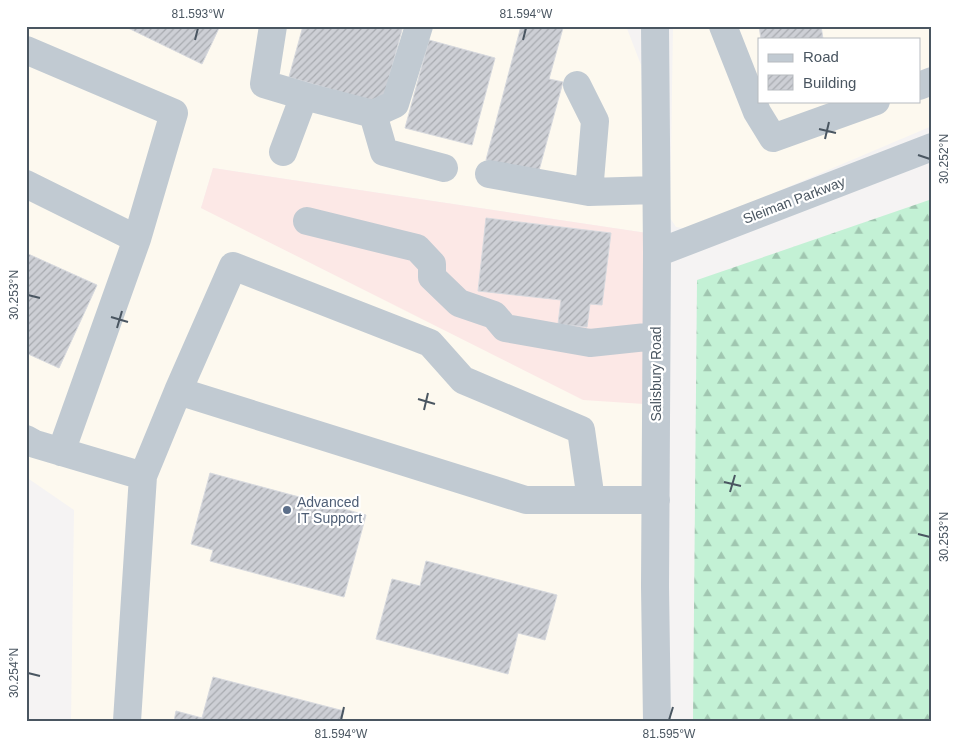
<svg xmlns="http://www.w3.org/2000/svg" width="958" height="747" font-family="Arial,sans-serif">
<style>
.commercial{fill:#fdf9ef;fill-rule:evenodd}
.medical{fill:#fce8e6}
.forest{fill:url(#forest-firs)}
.building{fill:url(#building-hatch);stroke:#d7d9de}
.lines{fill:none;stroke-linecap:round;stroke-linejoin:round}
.minor{stroke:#c1cad2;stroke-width:28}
.ticks{fill:none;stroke:#4a5661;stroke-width:2}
.service-dot{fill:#5c6f8a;stroke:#fff;stroke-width:2}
.labels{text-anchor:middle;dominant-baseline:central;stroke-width:4.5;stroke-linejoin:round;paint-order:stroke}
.street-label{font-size:14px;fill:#4a5661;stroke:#fff}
.service-label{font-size:14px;fill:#4e5e75;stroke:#fff;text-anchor:start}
.neatline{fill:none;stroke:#4a5661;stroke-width:2}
.ticks-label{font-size:12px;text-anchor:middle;fill:#4a5661}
</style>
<defs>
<pattern id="forest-firs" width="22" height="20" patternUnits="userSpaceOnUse" patternTransform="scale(1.25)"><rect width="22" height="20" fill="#c3f1d5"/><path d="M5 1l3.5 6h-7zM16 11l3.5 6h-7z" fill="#a0c6b0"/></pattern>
<pattern id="building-hatch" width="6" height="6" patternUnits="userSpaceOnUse" patternTransform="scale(1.25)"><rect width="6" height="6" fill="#cdcfd5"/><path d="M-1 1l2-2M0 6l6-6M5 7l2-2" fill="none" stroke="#a8abb0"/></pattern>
</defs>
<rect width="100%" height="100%" fill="#f5f3f3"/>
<path class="commercial" d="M26,26H626L641,65L647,233L213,168L201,208L644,404V721H71L74,510L26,477Z
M673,26H932V126L689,229L676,227L670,218ZM759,39H919V101H759Z"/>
<path class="medical" d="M213,168L647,233L644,404L583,400L201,208Z"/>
<path class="forest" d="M932,199V721H693L697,280Z"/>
<path class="building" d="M124,26H220L202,64Z
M303,26H403L382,104L289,77Z
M521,26H555L563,28L549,79L563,82L538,174L486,160Z
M759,26H821L823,39H761Z
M429,40L495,58L472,145L405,128Z
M486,218L611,233L602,305L590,304L587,327L558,324L561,300L478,291Z
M26,253L97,285L59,368L26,353Z
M210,473L366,515L344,597L210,561L213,550L191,544Z
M426,561L557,595L545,640L518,633L508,674L376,639L392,579L420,586Z
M213,677L344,711L341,721H174L176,711L202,718Z"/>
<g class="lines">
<path class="minor" d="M273,26L264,84L304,96L283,152
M419,26L395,104L373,114L384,152L444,168
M655,26L657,253L655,587L657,721
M723,26L757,112L773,138L876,101
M26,50L174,113L137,239
M577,85L595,121L589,192
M919,86L932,81
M304,96L373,114
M489,174L589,192L656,190
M26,184L137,239L61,452
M307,221L417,248L432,264V277L459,303L494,315L505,328L590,343L656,336
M657,253L932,147
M178,391L233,266L430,343L463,380L581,430L591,500
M26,439L35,444L143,476
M127,721L143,476L178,391L526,500H656"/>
</g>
<path class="ticks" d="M195,40L198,28M523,40L526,28M819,129L836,133M825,139L829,122M918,155L930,159M28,295L40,298M111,317L128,322M117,328L122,311M418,399L435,404M424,410L428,393M724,482L741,486M730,492L735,475M918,534L930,537M28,673L40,676M341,720L344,707M669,720L673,707"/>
<circle class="service-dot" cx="287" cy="510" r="5"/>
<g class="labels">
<g class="street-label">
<text transform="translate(794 200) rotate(-21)">Sleiman Parkway</text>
<text transform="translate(656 374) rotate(-90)">Salisbury Road</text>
</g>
<g class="service-label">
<text x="297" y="502">Advanced<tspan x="297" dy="16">IT Support</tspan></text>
</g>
</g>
<rect width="958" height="747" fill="none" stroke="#ffffff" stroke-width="55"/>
<rect x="758" y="38" width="162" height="65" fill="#ffffff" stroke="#b7bbc0"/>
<rect x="768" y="54" width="25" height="8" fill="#c1cad2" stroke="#b7bbc0"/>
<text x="803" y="62" font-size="15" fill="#4a5661">Road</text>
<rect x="768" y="75" width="25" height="15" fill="url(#building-hatch)" stroke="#b7bbc0"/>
<text x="803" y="88" font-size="15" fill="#4a5661">Building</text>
<rect x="28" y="28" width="902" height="692" class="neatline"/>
<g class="ticks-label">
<text x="198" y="18">81.593°W</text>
<text x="526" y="18">81.594°W</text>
<text transform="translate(944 159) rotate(-90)" y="4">30.252°N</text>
<text transform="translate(14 295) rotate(-90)" y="4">30.253°N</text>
<text transform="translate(944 537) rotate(-90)" y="4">30.253°N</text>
<text transform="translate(14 673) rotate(-90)" y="4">30.254°N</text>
<text x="341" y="738">81.594°W</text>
<text x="669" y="738">81.595°W</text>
</g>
</svg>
